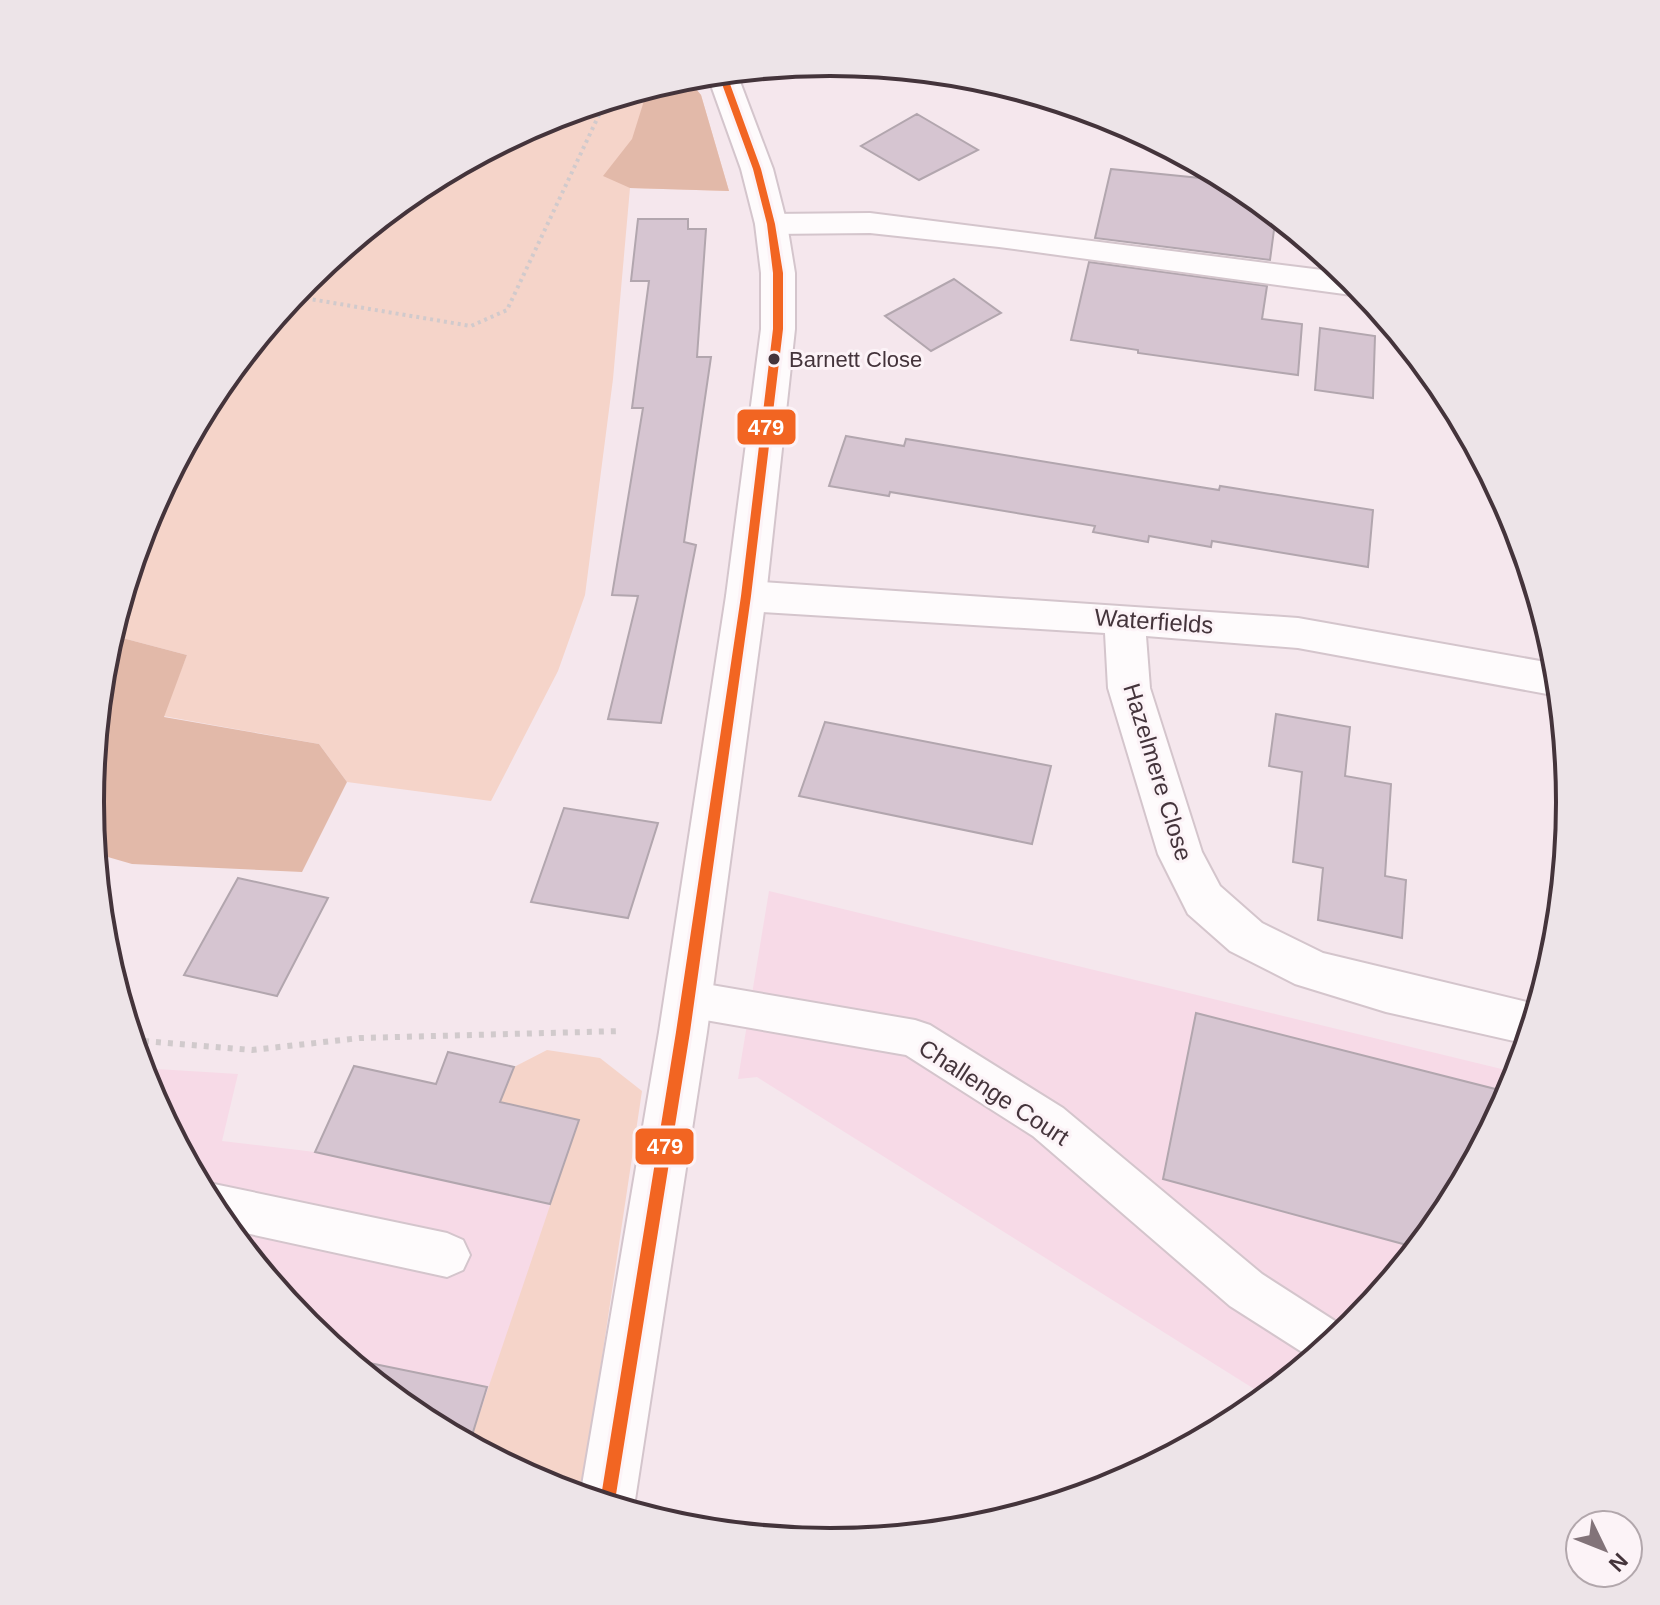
<svg xmlns="http://www.w3.org/2000/svg" width="1660" height="1605" font-family="Arial,sans-serif">
<style>
.built{fill:#f7dae7}
.green{fill:#f5d4c9}
.forest{fill:#e2b9a9}
.building{fill:#d6c5d1;stroke:#b2a6ae;stroke-width:2}
.lines{fill:none;stroke-linecap:round;stroke-linejoin:round}
.service-casing{stroke:#d4c5cc;stroke-width:4}
.minor-casing{stroke:#d4c5cc;stroke-width:4}
.tertiary-casing{stroke:#d4c5cc;stroke-width:4}
.path-far1{stroke:#d1cacc;stroke-width:4;stroke-dasharray:3 4;stroke-linecap:butt}
.path{stroke:#d1cacc;stroke-width:6;stroke-dasharray:5 7;stroke-linecap:butt}
.service{fill:#fefbfc;fill-rule:evenodd}
.minor{fill:#fefbfc;fill-rule:evenodd}
.tertiary{fill:#fefbfc;fill-rule:evenodd}
.bus-1-casing{stroke:#fcf3f7;stroke-width:6}
.bus-1{fill:#f26522;fill-rule:evenodd}
.bus-dot{fill:#44343b;stroke:#fcf3f7;stroke-width:3}
.labels{text-anchor:middle;dominant-baseline:central;stroke-width:6;stroke-linejoin:round;paint-order:stroke}
.bus-label{font-size:22px;fill:#44343b;stroke:#fcf3f7;text-anchor:start}
.street-label{font-size:24px;fill:#44343b;stroke:#fcf3f7}
.rim{fill:none;stroke:#44343b;stroke-width:4}
.line-badge{stroke:#fcf3f7;stroke-width:3}
.badge-label{font-size:22px;text-anchor:middle;font-weight:bold;fill:#fff}
</style>
<rect width="100%" height="100%" fill="#f5e7ed"/>
<path class="built" d="M769,891L1518,1073L1514,1086L1445,1214L1353,1326L1267,1397L757,1077L738,1079Z
M140,1068L238,1074L222,1141L315,1152L622,1219L581,1497L546,1486L418,1418L306,1326L214,1214L146,1085Z"/>
<path class="green" d="M685,76L701,95L729,191L630,188L613,379L585,595L558,671L491,801L347,782L319,744L163,716L187,655L111,635L146,519L215,391L307,279L419,187L547,118Z
M547,1050L600,1058L642,1091L581,1497L546,1486L469,1445L579,1120L500,1102L514,1067Z"/>
<path class="forest" d="M685,76L701,95L729,191L630,188L603,176L632,139L648,88Z
M111,635L187,655L164,717L319,744L347,782L302,872L132,864L94,853L90,802L104,658Z"/>
<path class="building" d="M917,114L978,150L919,180L861,146Z
M1111,169L1230,181L1242,187L1276,215L1270,260L1095,238Z
M638,219H688V229H706L697,357H711L684,542L696,545L661,723L608,719L638,596L612,595L643,408H632L649,281H631Z
M1089,262L1267,286L1262,319L1302,324L1298,375L1138,353V350L1071,340Z
M954,279L1001,313L931,351L885,316Z
M1320,328L1375,336L1373,398L1315,390Z
M846,436L904,446L906,439L1169,482L1219,490L1220,486L1373,510L1368,567L1212,541L1211,547L1149,536L1148,542L1093,532L1095,526L890,492L889,496L829,486Z
M1276,714L1350,727L1345,776L1391,784L1385,876L1406,880L1402,938L1318,920L1323,868L1293,862L1302,772L1269,766Z
M825,722L1051,766L1032,844L799,796Z
M564,808L658,823L628,918L531,902Z
M238,878L328,898L277,996L184,975Z
M1196,1013L1511,1093L1445,1214L1418,1248L1163,1179Z
M448,1052L514,1067L500,1102L579,1120L550,1204L315,1152L354,1066L436,1084Z
M345,1358L487,1387L469,1445L418,1418Z"/>
<g class="lines">
<defs>
<path id="service" d="M688,981L915,1020L930,1025L1063,1108L1262,1274L1349,1330L1313,1359L1230,1306L1033,1136L906,1055L688,1017L673,1012L667,999L673,986Z
M209,1183L447,1233L463,1240L470,1255L463,1270L447,1277L227,1229L200,1187Z"/>
<path id="minor" d="M870,213L1346,273L1366,294L1359,296L999,247L870,233L771,234L759,231L755,224L759,217L771,214Z
M746,581L1298,618L1557,664L1558,696L1298,648L1146,636L1150,688L1202,852L1220,886L1262,923L1323,953L1539,1005L1527,1044L1386,1012L1295,984L1230,951L1188,914L1158,854L1108,688L1105,633L746,611L732,606L726,596L732,586Z"/>
<path id="tertiary" d="M736,71L773,169L787,224L795,273V329L766,596L707,1032L633,1513L580,1497L659,1032L726,596L761,329V273L755,224L741,169L707,74Z"/>
</defs>
<use href="#service" class="service-casing"/>
<use href="#minor" class="minor-casing"/>
<use href="#tertiary" class="tertiary-casing"/>
<path class="path-far1" d="M292,296L471,326L507,310L606,100"/>
<path class="path" d="M132,1040L252,1050L360,1038L622,1031"/>
<use href="#service" class="service"/>
<use href="#minor" class="minor"/>
<use href="#tertiary" class="tertiary"/>
<defs>
<path id="bus-1" d="M718,73H726L761,169L775,224L783,273V329L751,596L690,1032L614,1507L600,1503L676,1032L741,596L773,329V273L767,224L753,169Z"/>
</defs>
<use href="#bus-1" class="bus-1-casing"/>
<use href="#bus-1" class="bus-1"/>
</g>
<circle class="bus-dot" cx="774" cy="359" r="7"/>
<g class="labels">
<g class="bus-label">
<text x="789" y="359">Barnett Close</text>
</g>
<g class="street-label">
<text transform="translate(1154 621) rotate(4)">Waterfields</text>
<text transform="translate(1158 772) rotate(73)">Hazelmere Close</text>
<text transform="translate(994 1092) rotate(33)">Challenge Court</text>
</g>
</g>
<path d="M0 0H1660V1605H0ZM104 802a726 726 0 1 1 1452 0a726 726 0 1 1-1452 0Z" fill="#ede4e8" fill-rule="evenodd"/>
<path class="rim" d="M104 802a726 726 0 1 1 1452 0a726 726 0 1 1-1452 0Z"/>
<g class="line-badge">
<rect x="736" y="408" width="61" height="38" rx="8" fill="#f26522"/>
<rect x="634" y="1127" width="61" height="39" rx="8" fill="#f26522"/>
</g>
<g class="badge-label">
<text x="766" y="435">479</text>
<text x="665" y="1154">479</text>
</g>
<g transform="translate(1604 1549) rotate(133)"><circle r="38" fill="#fcf3f7" stroke="#b2a7ac" stroke-width="2"/>
<path d="M0-6L14 30L0 20L-14 30Z" fill="#827379"/>
<text y="-12" font-size="22" font-weight="bold" text-anchor="middle" fill="#44343b">N</text>
</g>
</svg>
